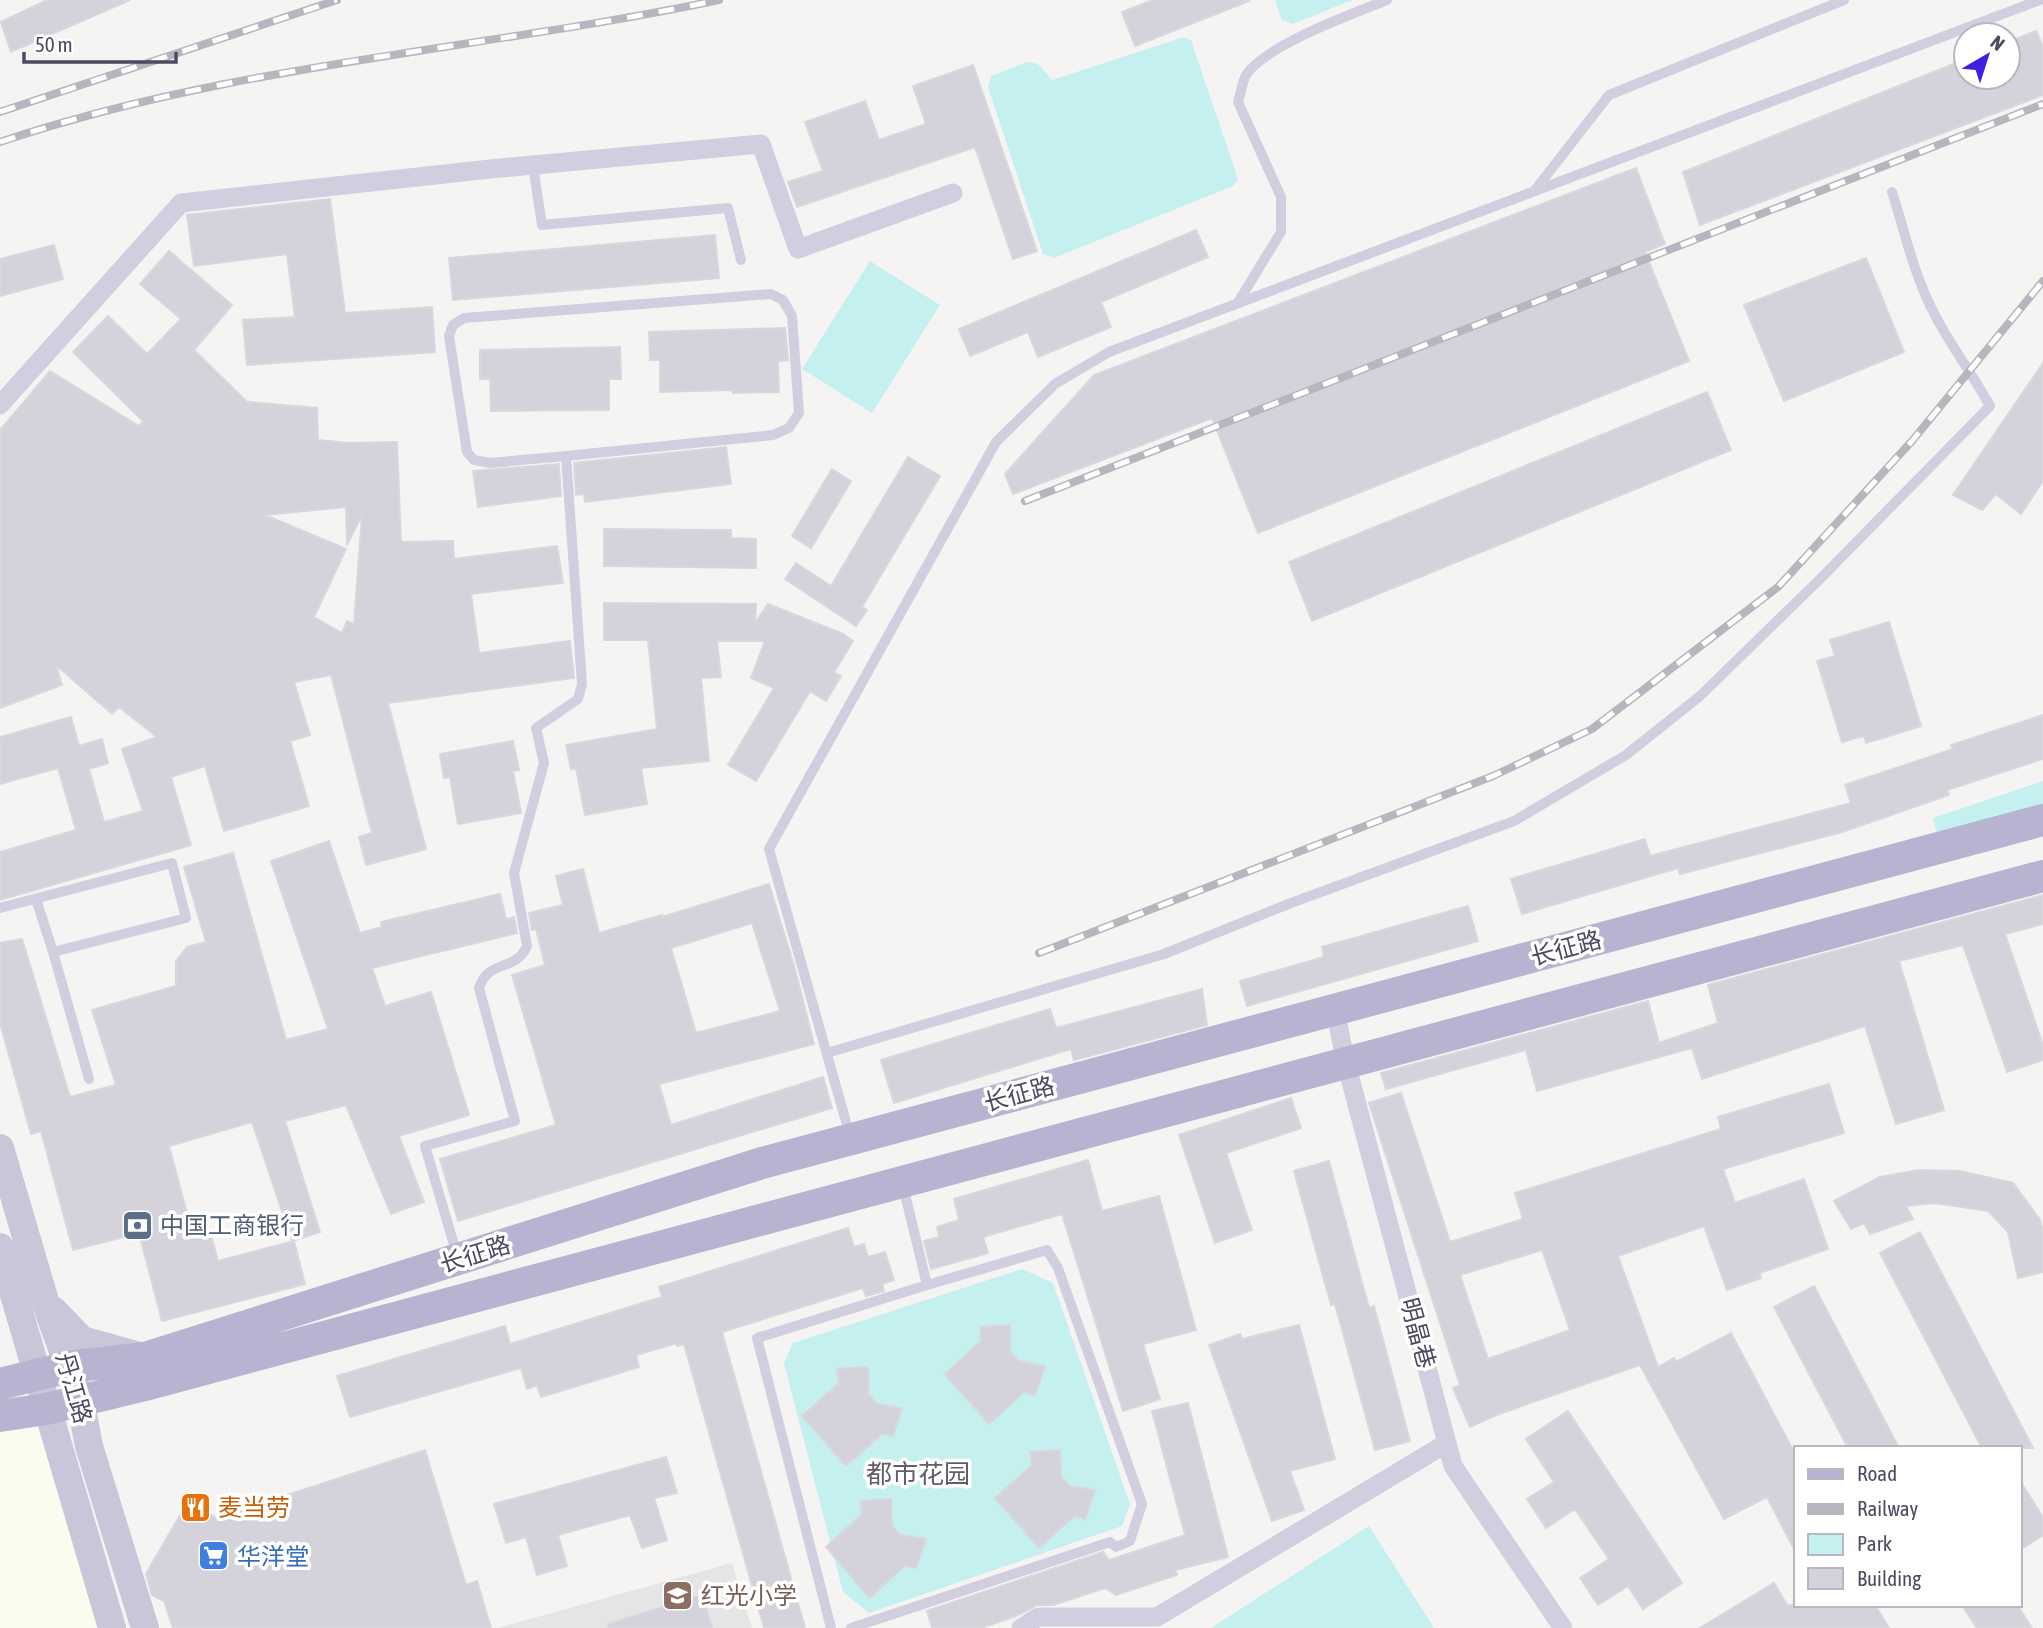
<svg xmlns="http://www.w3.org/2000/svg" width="2043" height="1628" font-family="'Asap Condensed','Noto Sans SC',sans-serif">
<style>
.commercial{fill:#f8fdef}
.education{fill:#e6e5e5}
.green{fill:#c4f0ef}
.building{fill:#d4d2da;stroke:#d9d7de;stroke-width:2;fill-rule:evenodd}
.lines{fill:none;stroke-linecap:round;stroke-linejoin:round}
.service{stroke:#d1cfdf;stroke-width:10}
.minor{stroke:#d1cfdf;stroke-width:19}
.secondary{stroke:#c9c6da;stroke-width:28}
.primary{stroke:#b6b4d0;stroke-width:32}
.rail-casing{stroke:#b7b5bd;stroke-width:8}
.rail{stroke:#fff;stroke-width:5;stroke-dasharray:16;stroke-linecap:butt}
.labels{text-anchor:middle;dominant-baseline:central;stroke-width:7;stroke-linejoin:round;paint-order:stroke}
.street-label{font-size:24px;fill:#4c4a60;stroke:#fff}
.service-label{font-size:24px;fill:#4e5e75;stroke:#fff;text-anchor:start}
.food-label{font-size:24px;fill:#c56008;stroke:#fff;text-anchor:start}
.shop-label{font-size:24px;fill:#366cbe;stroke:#fff;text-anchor:start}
.education-label{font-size:24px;fill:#785e54;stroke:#fff;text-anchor:start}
.neighbourhood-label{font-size:26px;fill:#605f68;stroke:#fff}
</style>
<rect width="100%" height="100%" fill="#f5f4f3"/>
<path class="commercial" d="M46,1409L112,1628H0V1415Z"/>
<path class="education" d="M732,1563L752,1628H497Z"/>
<path class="green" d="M1275,0H1352L1293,24L1282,20Z
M1184,37L1191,40L1238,179L1233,186L1054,258L1043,254L988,87L991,76L1027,62L1038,64L1052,80Z
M870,261L940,305L872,413L802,369Z
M2043,781V808L1938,837L1933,818Z
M1022,1269L1053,1283L1130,1504L1122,1526L869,1613L843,1592L784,1363L793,1343Z
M1369,1526L1434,1628H1211Z"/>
<path class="building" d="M47,0H130L11,52L1,22Z
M1153,0H1249V1L1135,46L1122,12Z
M2036,31L2043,46V95L1700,225L1683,172L1966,59V77H2008V42Z
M973,65L1037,251L1013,259L975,147L797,207L788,182L823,171L805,122L865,101L879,140L926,124L913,86Z
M1636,168L1665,244L1645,252L1689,361L1258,533L1212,418L1013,494L1005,474L1094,375Z
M330,199L345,313L432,307L435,352L247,365L243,320L295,317L287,254L194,266L187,215Z
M1196,230L1208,257L1101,302L1111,327L1038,357L1028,332L970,356L959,329Z
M715,235L719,278L453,300L449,258Z
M54,245L63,279L0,296V259Z
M169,251L232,305L194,350L250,405L249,402L317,408L318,440L349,443L397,442L401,542L453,541L454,559L557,546L563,583L471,594L479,653L570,641L574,678L388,703L426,849L366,865L359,837L372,833L331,675L294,682L310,735L290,741L309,806L224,831L205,766L171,777L191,845L0,900V852L76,830L58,768L0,784V737L71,717L79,746L102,739L108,763L89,769L104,822L143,811L122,749L157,737L119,707L112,714L56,665L62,685L0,708V430L50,371L139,426L143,421L73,352L108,316L147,354L181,319L140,284ZM346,507L347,545L362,515L354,624L347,621L342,633L314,617L346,549L265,515Z
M1866,258L1904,352L1784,401L1744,305Z
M785,328L788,360L778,361L779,392L733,393V390L660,392V360H650L649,332Z
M620,347L621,379H609V410L491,411L490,379H480V350Z
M2043,363V481L2021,514L1996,494L1982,510L1953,495Z
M1707,392L1731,450L1312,621L1289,562Z
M726,447L731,484L585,502L584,494L576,495L574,463Z
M908,457L940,476L862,607L867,610L856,626L785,579L796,563L831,586Z
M559,464L561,496L478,507L473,471Z
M832,469L851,481L811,548L792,536Z
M604,529L731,530V538L756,539V568L604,566Z
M604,603L756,604L755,623L768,604L843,634L853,641L834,672L841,676L826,701L810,691L756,781L728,765L774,688L751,678L765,641H717L721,677L701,678L709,761L641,768L647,804L585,815L576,768L571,769L566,745L657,729L648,640H604Z
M1889,622L1921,726L1866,743L1864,736L1842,742L1817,661L1835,656L1830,640Z
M2043,715V759L1947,790L1949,795L1842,832L1680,874L1678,868L1522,914L1511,879L1645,839L1650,856L1851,803L1845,785L1953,749L1951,745Z
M513,741L519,770L513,771L521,813L458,824L450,777L444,778L440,754Z
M329,841L360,933L382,927L381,922L500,894L506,919L514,917L517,933L372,968L385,1006L431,992L469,1115L399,1136L424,1202L391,1214L346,1105L285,1121L320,1232L292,1241L252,1122L169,1146L188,1217L205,1213L218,1261L294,1241L305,1284L162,1321L139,1233L73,1250L41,1131L31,1134L0,1023V943L22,939L70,1097L116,1085L92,1010L176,986V961L187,947L206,942L184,867L233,853L286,1040L328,1029L271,861Z
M583,869L599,933L662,915V917L769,884L795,969L814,1044L659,1084L671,1125L823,1077L832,1108L458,1221L440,1159L556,1125L512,975L545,965L536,929L532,930L529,913L563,905L556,876ZM752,923L780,1011L696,1033L671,948Z
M2043,895V924L2005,934L2043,1045V1060L2007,1072L1963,945L1899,961L1944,1110L1896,1124L1865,1026L1702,1079L1692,1048L1537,1091L1526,1050L1386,1089L1381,1073L1648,1001L1659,1043L1718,1023L1708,985Z
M1468,906L1478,941L1247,1006L1240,981L1324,957L1322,947Z
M1202,989L1207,1025L1074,1060L1071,1049L894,1103L881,1060L1050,1009L1056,1028Z
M1829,1084L1844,1133L1723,1169L1735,1203L1804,1179L1828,1249L1760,1273L1761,1278L1727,1290L1704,1226L1618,1256L1658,1367L1674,1358L1676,1362L1731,1333L1796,1456V1553L1767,1497L1724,1519L1640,1365L1499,1414L1470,1427L1453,1388L1460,1385L1369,1103L1401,1093L1450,1242L1523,1219L1515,1193L1721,1129L1718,1117ZM1542,1250L1570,1330L1488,1359L1460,1275Z
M1291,1098L1301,1128L1226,1153L1252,1230L1215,1243L1179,1135Z
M1088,1160L1102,1211L1159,1196L1196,1330L1143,1344L1160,1399L1123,1411L1062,1214L983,1237L988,1253L931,1269L924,1241L939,1237L937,1227L959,1220L954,1199Z
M1329,1161L1369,1308L1374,1306L1410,1441L1375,1450L1335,1304L1331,1305L1294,1171Z
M1919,1170L1960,1171L2013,1183L2040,1220L2043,1231V1272L2018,1278L2008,1232L1988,1211L1935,1203L1906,1206L1913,1219L1870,1234L1864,1223L1851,1229L1834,1201L1880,1177Z
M848,1228L854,1247L864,1244L868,1257L885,1252L894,1280L882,1284L884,1291L866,1296L863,1288L722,1332L805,1628H764L684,1344L677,1346V1343L636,1355L639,1367L541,1397L537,1385L527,1389L521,1368L350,1417L337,1376L505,1326L510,1344L662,1297L659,1287Z
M1920,1232L2033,1448H1982L1880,1253Z
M1814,1286L1899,1448H1848L1774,1307Z
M1010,1325V1352L1019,1361L1045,1366L1035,1395L1024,1392L989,1424L945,1374L981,1341L980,1327Z
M1299,1325L1335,1459L1290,1471L1304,1510L1272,1521L1209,1345L1240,1334L1242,1339Z
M868,1367V1394L877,1404L902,1408L893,1436L882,1434L846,1466L802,1416L839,1383L837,1369Z
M1188,1403L1228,1557L1175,1570L1177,1575L1116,1595L1105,1588L1053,1605H1037L1016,1616L981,1628H932L927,1611L1103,1552L1109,1560L1185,1535L1152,1411Z
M1568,1411L1682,1583L1643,1609L1628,1586L1598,1605L1580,1578L1609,1559L1575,1509L1546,1528L1527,1499L1554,1482L1526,1439Z
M425,1450L466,1585L477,1581L491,1628H173L164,1601L152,1595L146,1574L187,1503L217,1518Z
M1060,1450L1061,1477L1070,1486L1095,1490L1085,1519L1074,1516L1039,1548L995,1498L1032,1465L1030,1452Z
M666,1457L677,1493L654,1498L667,1540L642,1548L630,1515L558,1535L567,1566L537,1575L526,1537L506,1543L494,1504Z
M2020,1481L2043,1517V1535L2020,1550Z
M891,1499L892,1526L900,1535L926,1539L916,1568L905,1565L870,1598L826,1547L862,1514L861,1501Z
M1774,1583L1787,1605H1875L1889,1628H1700Z
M702,1595L712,1628H609L608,1624Z
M1962,1605H2017L2032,1628H1977Z"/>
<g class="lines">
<path class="service" d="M533,166L542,225L728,208L741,260
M1535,190L1609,95L1844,0
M1237,304L1281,232V197L1238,102C1241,94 1242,82 1246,75C1266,45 1352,14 1387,0
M0,908L172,863L186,918L53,952L36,899
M53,952L89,1079
M827,1053L1164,954L1291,903L1514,821L1626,755L1700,696L1820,579L1990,406C1968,366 1937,328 1921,284C1909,255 1902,222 1892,192
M850,1136L769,849L996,442L1055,384L1109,352L2040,0
M457,1255L425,1146L515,1121L479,988C488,959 516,972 527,946L514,873L544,763L536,728L578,699L582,684L566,456L773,435L789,428L799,413L792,316L783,300L771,294L464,318L453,325L449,336L467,452L474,460L490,463L566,456
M831,1628L757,1338L927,1285
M851,1628L1110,1542L1116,1547L1130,1541L1142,1504L1058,1268L1047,1250L927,1285L903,1186"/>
<path class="minor" d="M0,405L181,203L490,169L761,144L798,249L953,193
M1335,1010L1346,1063L1453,1466L1563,1628
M1021,1628L1038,1617H1157L1447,1443"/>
<path class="secondary" d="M0,1148L45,1301L80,1399L89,1446L145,1628
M0,1247L112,1628
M54,1311L82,1340L143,1357"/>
<path class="primary" d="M0,1384L69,1367L145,1358L762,1163L2043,820
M0,1416L46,1409L145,1385L2043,876"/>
<defs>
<path id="rail" d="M0,112L337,0
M0,142C233,64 480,50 719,0
M1025,501L2043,104
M1039,953L1493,776L1592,729L1778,587L1912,441L2043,281"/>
</defs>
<use href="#rail" class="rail-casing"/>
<use href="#rail" class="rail"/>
</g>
<defs>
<symbol id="bank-square" viewBox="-11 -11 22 22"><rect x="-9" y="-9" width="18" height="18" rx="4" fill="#5c6f8a" stroke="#fff"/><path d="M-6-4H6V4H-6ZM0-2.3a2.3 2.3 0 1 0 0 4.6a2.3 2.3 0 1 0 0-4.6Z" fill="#fff"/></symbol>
<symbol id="restaurant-square" viewBox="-11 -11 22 22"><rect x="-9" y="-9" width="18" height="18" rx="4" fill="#e8710a" stroke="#fff"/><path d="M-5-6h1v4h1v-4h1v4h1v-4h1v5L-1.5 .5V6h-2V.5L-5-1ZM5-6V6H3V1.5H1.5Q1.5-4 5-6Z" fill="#fff"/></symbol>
<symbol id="supermarket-square" viewBox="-11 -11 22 22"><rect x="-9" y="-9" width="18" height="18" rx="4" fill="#3f7fe0" stroke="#fff"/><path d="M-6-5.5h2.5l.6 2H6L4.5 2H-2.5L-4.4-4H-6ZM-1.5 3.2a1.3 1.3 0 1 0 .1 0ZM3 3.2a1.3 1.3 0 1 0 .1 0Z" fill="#fff"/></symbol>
<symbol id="school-square" viewBox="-11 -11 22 22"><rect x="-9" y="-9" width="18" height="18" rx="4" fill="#8d6e63" stroke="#fff"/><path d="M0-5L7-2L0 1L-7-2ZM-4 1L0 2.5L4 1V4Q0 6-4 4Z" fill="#fff"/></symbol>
</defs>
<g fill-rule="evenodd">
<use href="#bank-square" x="120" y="1208" width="35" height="35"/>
<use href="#restaurant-square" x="178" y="1490" width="35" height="35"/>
<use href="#supermarket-square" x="196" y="1538" width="35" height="35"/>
<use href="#school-square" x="660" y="1578" width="35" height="35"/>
</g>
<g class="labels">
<g class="street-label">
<text transform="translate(1566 948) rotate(-15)">长征路</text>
<text transform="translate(1019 1094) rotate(-15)">长征路</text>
<text transform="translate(475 1254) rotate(-17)">长征路</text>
<text transform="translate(1418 1333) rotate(75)">明晶巷</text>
<text transform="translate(74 1388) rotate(74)">丹江路</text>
</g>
<g class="service-label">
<text x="160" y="1225">中国工商银行</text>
</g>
<g class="food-label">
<text x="218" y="1507">麦当劳</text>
</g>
<g class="shop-label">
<text x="237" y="1556">华洋堂</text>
</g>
<g class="education-label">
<text x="701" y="1595">红光小学</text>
</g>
<g class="neighbourhood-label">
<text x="918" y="1474">都市花园</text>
</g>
</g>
<rect x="1794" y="1446" width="228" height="161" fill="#ffffff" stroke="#b7b7bf" stroke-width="2"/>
<rect x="1808" y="1469" width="35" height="10" fill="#b6b4d0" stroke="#b7b7bf" stroke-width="2"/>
<text x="1857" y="1481" font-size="21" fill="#4c4a60">Road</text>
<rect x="1808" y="1504" width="35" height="10" fill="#b7b5bd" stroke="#b7b7bf" stroke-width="2"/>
<text x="1857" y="1516" font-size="21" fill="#4c4a60">Railway</text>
<rect x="1808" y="1534" width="35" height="21" fill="#c4f0ef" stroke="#b7b7bf" stroke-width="2"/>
<text x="1857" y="1551" font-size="21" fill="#4c4a60">Park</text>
<rect x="1808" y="1568" width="35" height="21" fill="#d4d2da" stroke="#b7b7bf" stroke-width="2"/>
<text x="1857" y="1586" font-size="21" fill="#4c4a60">Building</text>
<g transform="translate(1987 56) rotate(39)"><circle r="33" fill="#ffffff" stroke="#b7b7bf" stroke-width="2"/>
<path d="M0-5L12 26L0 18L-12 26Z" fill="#401fe3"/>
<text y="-10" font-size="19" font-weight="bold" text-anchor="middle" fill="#4c4a60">N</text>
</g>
<path d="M24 52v10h152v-10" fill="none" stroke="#4c4a60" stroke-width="3.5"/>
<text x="35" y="52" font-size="21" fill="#4c4a60" stroke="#ffffff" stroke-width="5" paint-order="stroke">50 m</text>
</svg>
